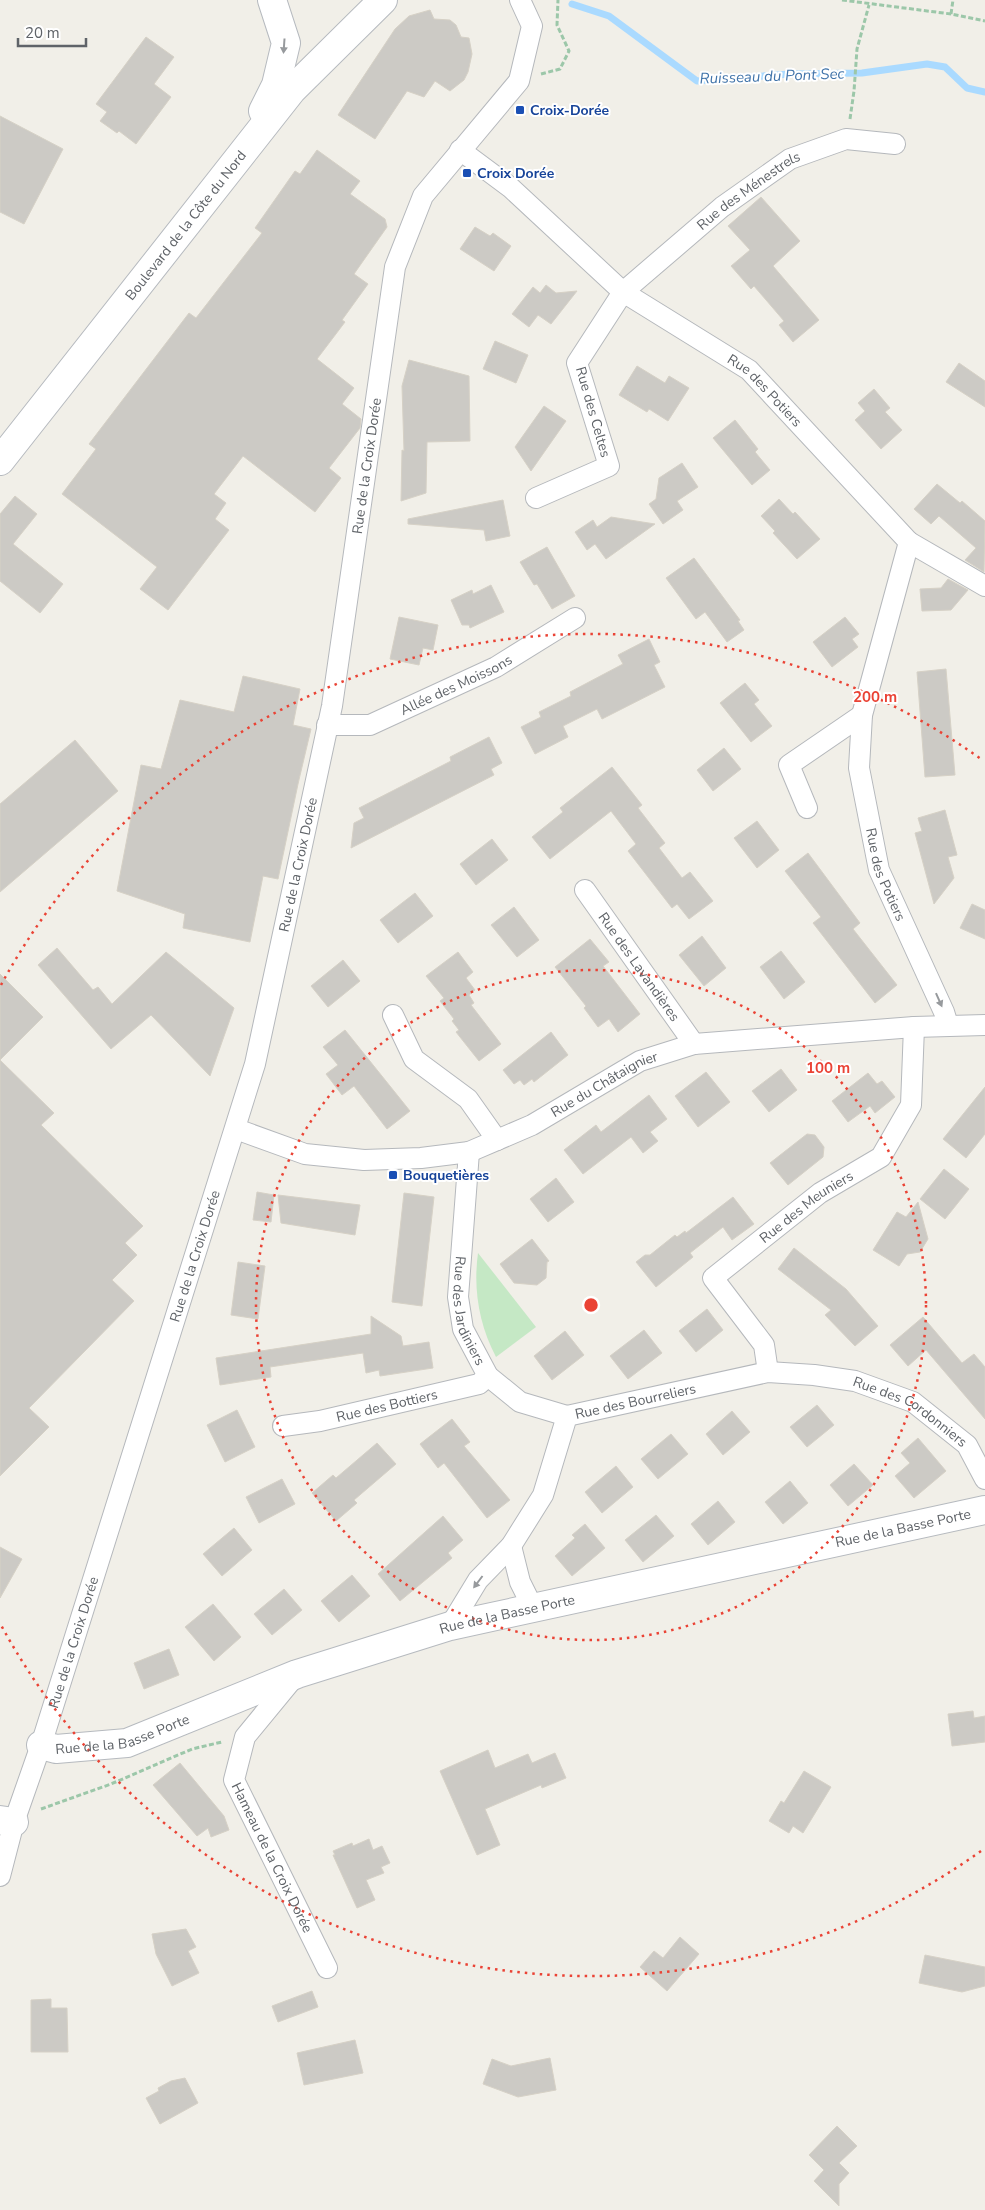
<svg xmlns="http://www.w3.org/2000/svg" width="985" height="2210" font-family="'Nunito Sans',sans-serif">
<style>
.green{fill:#c5e8c5}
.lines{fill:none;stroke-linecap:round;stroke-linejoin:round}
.stream{stroke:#aadaff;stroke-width:7}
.building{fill:#cccac5;stroke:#d6d1c6}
.street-casing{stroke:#b5b8bc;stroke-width:22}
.secondary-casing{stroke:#b6babf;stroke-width:30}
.path{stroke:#9cc7a9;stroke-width:3;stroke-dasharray:5 2.5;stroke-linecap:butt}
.street{stroke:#fff;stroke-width:20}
.secondary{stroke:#fff;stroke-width:28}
.oneway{fill:#979a9d}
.ring{fill:none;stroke:#ea4335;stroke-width:2.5;stroke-dasharray:2.5 5}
.transit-dot{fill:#1a4fb4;stroke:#fff;stroke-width:2}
.labels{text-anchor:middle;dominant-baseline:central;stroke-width:4;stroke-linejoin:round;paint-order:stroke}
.transit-label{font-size:14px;font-weight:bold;fill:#164399;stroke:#fff;text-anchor:start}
.street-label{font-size:14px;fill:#5f6368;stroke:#fff}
.water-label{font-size:15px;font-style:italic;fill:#4174aa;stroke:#fff}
.centre{fill:#ea4335;stroke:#fff;stroke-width:2.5}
.ring-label{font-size:15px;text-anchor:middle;font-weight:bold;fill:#ea4335;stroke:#fff;stroke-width:4;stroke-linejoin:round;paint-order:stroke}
</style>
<rect width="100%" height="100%" fill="#f1efe8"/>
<path class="green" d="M478,1253L536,1327L496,1357C479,1325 473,1289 478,1253Z"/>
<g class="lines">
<path class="stream" d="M572,4L609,16L697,81L790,74L862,73L927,64L945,67L967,88L985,92"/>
</g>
<path class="building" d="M430,10L434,19L450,20L456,25L461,37L469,38L472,54L468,72L464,80L450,91L435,81L424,97L407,91L375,139L338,115L395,29L409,16Z
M146,37L174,57L154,84L171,97L136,144L119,131L117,133L100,121L107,112L96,104Z
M0,116L63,149L24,224L0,212Z
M317,150L360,181L350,194L385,219L387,227L354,274L368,284L342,320L345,322L317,359L354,388L342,404L361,419L360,428L329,468L341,478L315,512L243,456L214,494L226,503L215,519L229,530L168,610L140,589L157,567L62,494L96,449L89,444L189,313L196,318L262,233L255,228L295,171L300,174Z
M761,197L800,241L773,266L819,320L793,342L779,325L784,321L754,286L751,289L731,266L750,250L728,226Z
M475,227L490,236L493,233L511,246L494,271L460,249Z
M546,285L556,293L577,291L551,324L538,315L529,327L512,314L533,287L540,293Z
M495,341L528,355L516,383L483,369Z
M409,360L469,376L470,441L427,442L426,493L401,501L402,450L404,451L402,386Z
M959,363L985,381V407L946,382Z
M637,366L665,383L669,376L689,388L668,421L649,409L647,412L619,395Z
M874,389L890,408L885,412L902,430L881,449L855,420L865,411L858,403Z
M544,406L566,421L531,471L515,447Z
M735,420L758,449L755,452L770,470L752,485L713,438Z
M682,463L698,487L677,501L683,510L663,524L649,504L656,499L659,478Z
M937,484L960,503L962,501L985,521L984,572L965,560L976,548L939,516L931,524L914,509Z
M15,496L37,514L13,544L63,584L40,613L0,581V514Z
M779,499L793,514L795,512L820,539L797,559L773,533L775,531L761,516Z
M503,500L510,536L486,541L484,530L408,524V519Z
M611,517L655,524L606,559L595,544L587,550L575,532L593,520L597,527Z
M547,547L575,596L552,609L537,584L534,585L520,562Z
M694,558L740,620L738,621L744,630L727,642L705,612L696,619L666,578Z
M948,579L968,590L951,610L922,611L920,589L941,588Z
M491,585L504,612L470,628L469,625H462L451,600L472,590L473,594Z
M399,617L438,625L433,650L423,648L419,665L390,659Z
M845,617L859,634L852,639L858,647L832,667L813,642Z
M649,639L660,662L654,665L665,687L602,719L597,709L563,726L568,737L535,754L521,727L541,717L539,712L571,696L570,692L623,664L618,655Z
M946,669L955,775L925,777L917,672Z
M243,676L300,689L293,725L311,729L298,784L278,879L263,876L250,942L183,928L185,914L117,891L141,765L161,769L180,700L234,712Z
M745,683L759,700L754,704L772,726L751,742L720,703Z
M489,737L502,763L491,769L494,775L351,848L354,823L364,818L359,808L451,761L450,757Z
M75,740L118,791L0,892V804Z
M724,748L741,769L713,791L697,770Z
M612,767L642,805L638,808L665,843L659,848L682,878L690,872L713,901L689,919L677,904L672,908L628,851L636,844L611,811L550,859L532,837L563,812L560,808Z
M945,810L957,855L948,857L954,878L934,904L915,833L922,831L918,818Z
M757,821L779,850L757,868L734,838Z
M492,839L508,860L476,885L460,864Z
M808,853L860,923L853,929L897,985L875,1003L813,923L821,917L785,871Z
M415,893L433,916L398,943L380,920Z
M972,904L985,910V939L960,928Z
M514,907L539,940L517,957L491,925Z
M702,936L726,968L704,986L679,955Z
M590,939L609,962L603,966L640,1014L618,1032L609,1019L598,1027L584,1008L586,1006L555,967Z
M57,948L93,990L98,987L112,1004L166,952L234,1008L210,1076L151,1015L111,1049L38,965Z
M781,951L805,982L784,999L760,967Z
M458,952L473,972L466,978L475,990L469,995L474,1003L471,1005L501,1044L479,1061L456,1032L459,1030L452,1021L454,1019L440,1001L444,998L426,976Z
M343,960L360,981L328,1007L311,986Z
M0,974L43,1017L0,1060L54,1113L41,1125L143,1226L125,1243L137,1255L112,1280L134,1301L29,1408L49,1427L0,1476Z
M345,1030L410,1111L387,1129L354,1086L342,1095L326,1074L338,1065L323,1047Z
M551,1032L568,1055L534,1082L532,1079L524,1085L520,1080L514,1084L503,1070Z
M781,1069L797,1090L769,1112L752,1091Z
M706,1072L730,1102L698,1127L675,1096Z
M868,1073L877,1084L882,1081L895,1097L875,1113L870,1106L848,1122L832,1101Z
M985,1087V1134L966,1158L943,1139Z
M649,1095L667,1119L650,1132L658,1141L643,1153L631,1137L583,1174L564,1150L596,1125L601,1132Z
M807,1134L815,1135L824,1147L823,1157L788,1185L770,1163Z
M944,1169L969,1189L945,1219L920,1199Z
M556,1178L574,1202L548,1222L530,1199Z
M257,1192L274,1195L271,1222L253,1220Z
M404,1193L434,1197L422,1306L392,1302Z
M278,1195L360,1205L355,1235L281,1223Z
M733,1197L754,1224L732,1240L723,1227L690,1253L693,1257L656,1287L636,1262L645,1255H650L675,1235L677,1237L685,1231L686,1233Z
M918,1202L928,1239L920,1252L907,1254L899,1266L873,1250L897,1212L906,1217Z
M532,1239L549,1261L547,1262L546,1278L537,1285L514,1283L500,1264Z
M794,1248L846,1289L878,1326L855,1346L825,1315L831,1310L778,1269Z
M238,1262L265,1266L258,1319L231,1315Z
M707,1309L723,1330L696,1352L679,1331Z
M371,1316L401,1336L403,1346L429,1342L433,1368L380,1376L379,1370L366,1373L363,1353L270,1367L271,1377L220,1385L216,1358L371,1334Z
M923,1317L962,1363L974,1354L985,1367V1419L926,1350L908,1366L890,1345Z
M644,1330L662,1353L628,1379L610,1356Z
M565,1331L584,1355L552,1380L534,1356Z
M817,1405L834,1425L807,1447L790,1427Z
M237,1410L255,1447L225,1462L207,1425Z
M732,1411L750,1432L723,1455L706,1434Z
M452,1419L470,1442L464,1446L510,1500L487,1518L444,1463L438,1468L420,1444Z
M671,1434L688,1454L658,1479L641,1459Z
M918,1438L946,1471L914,1498L895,1476L910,1463L901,1453Z
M377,1443L396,1464L354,1500L357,1503L336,1521L312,1493L333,1475L336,1478Z
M854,1464L873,1485L848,1506L830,1485Z
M616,1466L633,1487L602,1513L585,1492Z
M282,1479L295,1504L259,1523L246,1497Z
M790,1481L808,1503L783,1524L765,1502Z
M718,1501L735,1522L708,1545L691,1524Z
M656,1515L674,1536L643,1562L625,1540Z
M443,1516L463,1540L448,1553L452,1558L400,1601L378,1574Z
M585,1524L605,1548L572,1576L555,1556L575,1538L572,1535Z
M234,1528L252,1550L222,1576L203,1554Z
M0,1547L22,1559L0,1598Z
M352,1575L370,1596L339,1622L321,1601Z
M284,1589L302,1610L272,1635L254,1614Z
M213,1604L241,1637L214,1661L185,1627Z
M169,1649L179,1675L144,1689L134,1663Z
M973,1711L974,1718L985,1716V1742L952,1746L948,1714Z
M488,1750L495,1768L528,1754L532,1763L555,1753L566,1778L542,1788L541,1785L485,1809L500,1845L477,1855L440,1771Z
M180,1763L224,1816L229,1830L211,1837L208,1828L197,1836L153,1785Z
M804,1771L831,1787L803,1833L793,1826L789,1833L769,1821L781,1801L784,1803Z
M369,1839L373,1850L382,1846L390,1863L381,1867L384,1873L366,1880L375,1900L357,1908L333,1855H335L333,1851L352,1843L353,1846Z
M186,1929L196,1947L188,1951L199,1973L172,1986L156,1954L152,1934Z
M680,1937L699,1954L667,1991L640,1967L654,1951L663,1958Z
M925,1955L985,1967V1986L962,1992L919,1983Z
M312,1991L318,2007L278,2022L272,2006Z
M51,1999V2008H67L68,2052H31V2000Z
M355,2040L363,2073L304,2085L297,2053Z
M550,2058L556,2090L518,2097L483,2084L492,2059L511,2066Z
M185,2078L198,2103L160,2124L146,2098L159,2091L158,2088L171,2081Z
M837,2126L857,2146L839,2163L849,2173L839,2184V2206L814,2181L824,2170L809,2155Z"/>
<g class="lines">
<defs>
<g id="street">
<path id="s1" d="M460,150L511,188L623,292L749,370L909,542L862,715L859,768L879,870L944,1012L948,1025"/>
<path id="s2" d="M536,498L609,466L577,363L623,292L722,207L790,159L846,139L895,144"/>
<path d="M909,542L985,586"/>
<path id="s3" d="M327,725H370L496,667L575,618"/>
<path d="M807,808L789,765L862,715"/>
<path id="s4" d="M585,890L694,1044"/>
<path d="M393,1015L414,1059L468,1099L497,1140"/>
<path id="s5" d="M236,1129L305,1154L364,1160L421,1158L469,1152L532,1125L640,1061L694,1044L914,1027L985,1025"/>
<path id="s6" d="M469,1152L458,1297L463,1329L488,1376L520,1402L567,1416"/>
<path id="s7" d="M768,1372L764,1345L713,1278L820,1193L881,1157L911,1105L914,1027"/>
<path id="s8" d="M283,1426L320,1421L479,1384L488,1376"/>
<path d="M511,1546L520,1582L533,1608"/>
<path id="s9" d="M450,1626L478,1580L511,1546L543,1495L567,1416L768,1372L814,1375L855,1381L913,1402L967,1445L985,1479"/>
<path id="s10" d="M296,1675L245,1737L234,1780L327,1968"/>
<path id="s11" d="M0,1876L14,1822L41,1745L255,1064L332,706L395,267L423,196L519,81L532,26L520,0"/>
</g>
<g id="secondary">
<path d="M263,111L276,85L286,43L272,0"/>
<path id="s12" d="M0,461L292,90L383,0"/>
<path id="s13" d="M41,1745L56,1749L127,1743L297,1674L450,1626L985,1510"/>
<path d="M0,1820L14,1822"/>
</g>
</defs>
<use href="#street" class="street-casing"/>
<use href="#secondary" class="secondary-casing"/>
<path class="path" d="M842,0L951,14L985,21
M951,14L953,0
M541,74L560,69L569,51L557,25L558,0
M850,119L854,91L857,49L869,5
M41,1809L111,1784L192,1749L222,1742"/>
<use href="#street" class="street"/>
<use href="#secondary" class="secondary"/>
</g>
<defs><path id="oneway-solid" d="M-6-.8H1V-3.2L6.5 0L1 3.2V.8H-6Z" transform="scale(1.25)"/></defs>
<g class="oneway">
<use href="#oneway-solid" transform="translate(284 46) rotate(94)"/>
<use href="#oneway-solid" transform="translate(939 1000) rotate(66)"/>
<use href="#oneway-solid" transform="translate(478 1582) rotate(127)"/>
</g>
<g class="ring">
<circle cx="591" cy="1305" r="335"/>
<path d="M981 1851A671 671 0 0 1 1 1625M1 985A671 671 0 0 1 981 759"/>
</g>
<g class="transit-dot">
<rect x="515" y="105" width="10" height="10" rx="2.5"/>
<rect x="462" y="168" width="10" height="10" rx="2.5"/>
<rect x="388" y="1170" width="10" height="10" rx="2.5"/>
</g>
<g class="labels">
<g class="transit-label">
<text x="530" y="110">Croix-Dorée</text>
<text x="477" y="173">Croix Dorée</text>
<text x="403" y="1175">Bouquetières</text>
</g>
<g class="street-label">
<text stroke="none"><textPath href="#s2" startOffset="434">Rue des Ménestrels</textPath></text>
<text stroke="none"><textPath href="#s12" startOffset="300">Boulevard de la Côte du Nord</textPath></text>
<text stroke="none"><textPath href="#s1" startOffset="390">Rue des Potiers</textPath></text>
<text transform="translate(593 412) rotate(74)">Rue des Celtes</text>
<text stroke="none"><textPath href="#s11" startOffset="1460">Rue de la Croix Dorée</textPath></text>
<text stroke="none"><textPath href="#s3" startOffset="138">Allée des Moissons</textPath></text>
<text stroke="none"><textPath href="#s11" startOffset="1055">Rue de la Croix Dorée</textPath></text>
<text stroke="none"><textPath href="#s1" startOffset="942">Rue des Potiers</textPath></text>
<text stroke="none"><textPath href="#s4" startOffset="94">Rue des Lavandières</textPath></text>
<text stroke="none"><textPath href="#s5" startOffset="390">Rue du Châtaignier</textPath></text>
<text stroke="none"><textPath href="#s7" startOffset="229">Rue des Meuniers</textPath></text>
<text stroke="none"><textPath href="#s11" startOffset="650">Rue de la Croix Dorée</textPath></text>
<text stroke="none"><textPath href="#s6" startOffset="161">Rue des Jardiniers</textPath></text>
<text stroke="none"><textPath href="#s9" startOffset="314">Rue des Bourreliers</textPath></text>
<text stroke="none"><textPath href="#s8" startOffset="106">Rue des Bottiers</textPath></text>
<text stroke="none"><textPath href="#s9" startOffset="601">Rue des Cordonniers</textPath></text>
<text stroke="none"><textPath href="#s13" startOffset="894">Rue de la Basse Porte</textPath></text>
<text stroke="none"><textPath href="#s13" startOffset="489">Rue de la Basse Porte</textPath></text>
<text stroke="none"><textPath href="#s11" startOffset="245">Rue de la Croix Dorée</textPath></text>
<text stroke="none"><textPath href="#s13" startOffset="84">Rue de la Basse Porte</textPath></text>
<text stroke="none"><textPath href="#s10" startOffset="211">Hameau de la Croix Dorée</textPath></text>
</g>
<g class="water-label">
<text transform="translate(772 76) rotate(-2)">Ruisseau du Pont Sec</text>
</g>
</g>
<circle cx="591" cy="1305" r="8" class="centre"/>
<g class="ring-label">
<text x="875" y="702">200 m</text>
<text x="828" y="1073">100 m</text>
</g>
<path d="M18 38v8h68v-8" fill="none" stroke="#5f6368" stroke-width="2.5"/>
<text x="25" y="38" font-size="15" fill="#5f6368" stroke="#ffffff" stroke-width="4" paint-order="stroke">20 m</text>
</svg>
